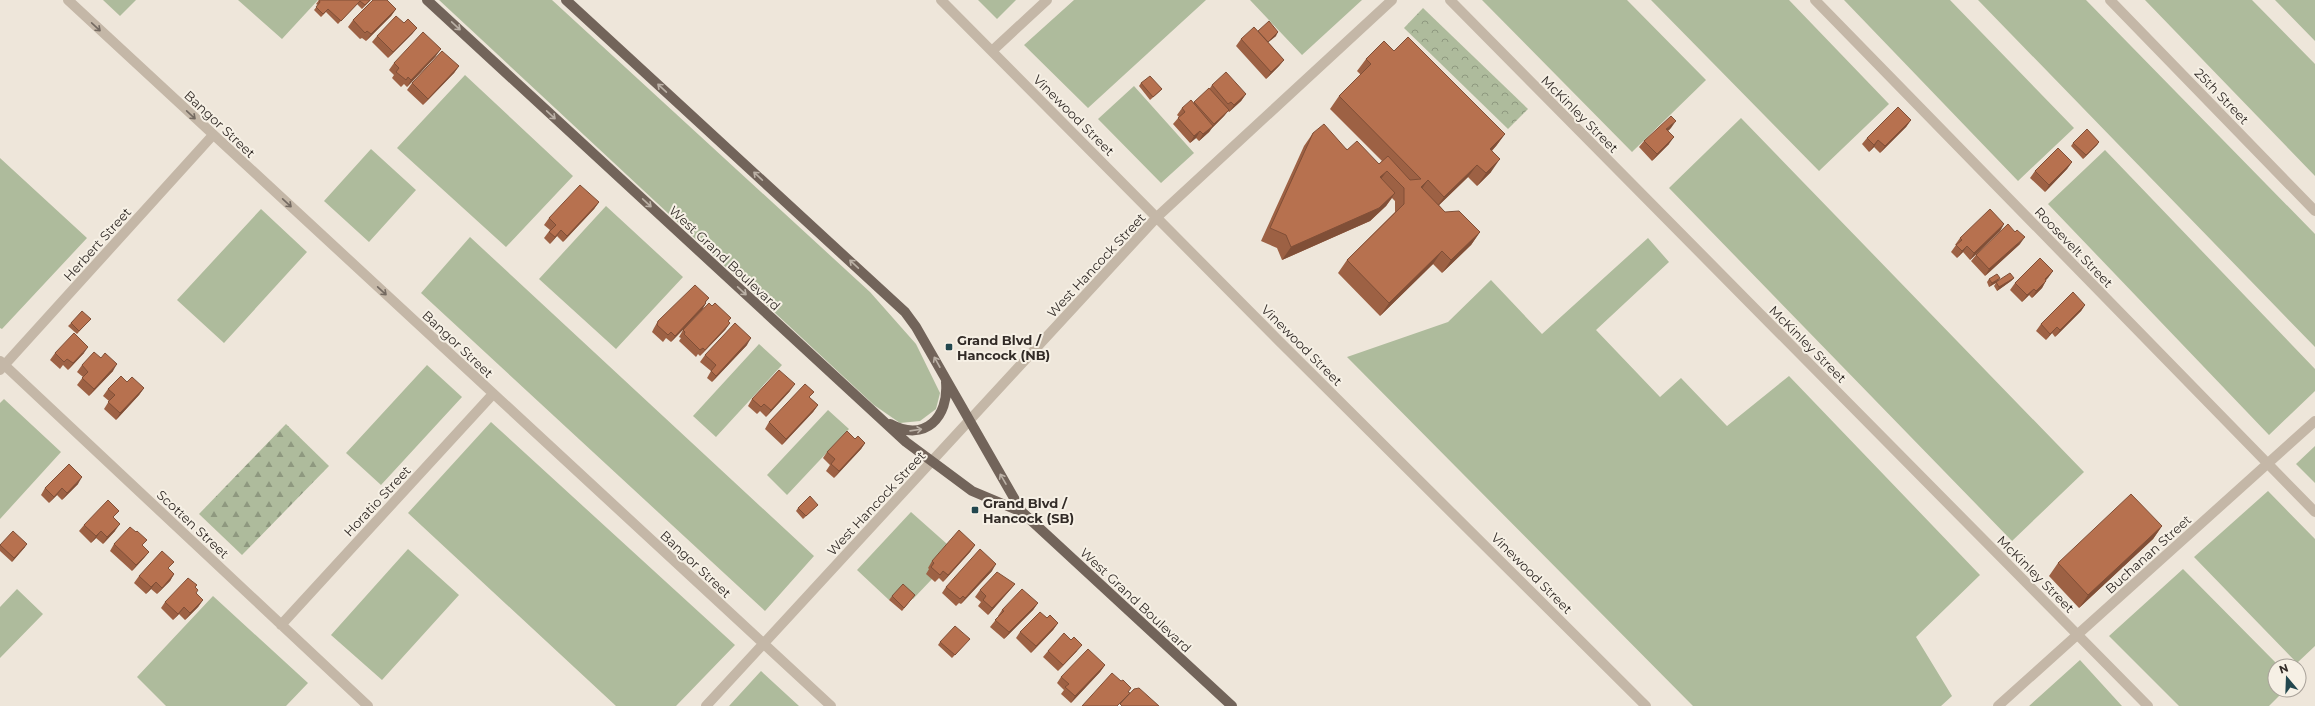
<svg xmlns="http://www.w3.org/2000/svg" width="2315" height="706" font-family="Montserrat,sans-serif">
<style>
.grass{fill:#aebb9c}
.forest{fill:url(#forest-firs)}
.park{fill:url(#park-crowns)}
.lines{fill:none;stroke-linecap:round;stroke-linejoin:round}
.minor{stroke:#c4b7a7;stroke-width:10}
.major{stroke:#72645a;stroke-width:10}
.wall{fill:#9d6144}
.shaded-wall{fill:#804f37}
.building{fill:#b7714f;stroke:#804f37}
.oneway{stroke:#bbb1a6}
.oneway2{stroke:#746a61}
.poi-dot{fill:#22474e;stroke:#f6f0e5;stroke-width:1.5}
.labels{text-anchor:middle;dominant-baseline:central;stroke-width:4;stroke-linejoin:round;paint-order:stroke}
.street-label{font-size:13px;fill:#322b27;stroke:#f6f0e5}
.poi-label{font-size:13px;font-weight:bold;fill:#322b27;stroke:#f6f0e5;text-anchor:start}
</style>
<defs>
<pattern id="forest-firs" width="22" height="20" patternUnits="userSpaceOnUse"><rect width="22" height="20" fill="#aebb9c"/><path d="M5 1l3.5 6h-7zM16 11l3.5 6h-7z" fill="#8e987f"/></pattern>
<pattern id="park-crowns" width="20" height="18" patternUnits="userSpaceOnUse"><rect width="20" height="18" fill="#aebb9c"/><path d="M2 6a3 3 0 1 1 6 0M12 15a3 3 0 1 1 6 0" fill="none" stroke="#8e987f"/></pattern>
</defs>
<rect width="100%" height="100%" fill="#eee6da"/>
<path class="grass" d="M103,0H136L120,16Z
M238,0H318L282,39Z
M439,0H552L870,292L916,344L940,393L936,409L920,421L900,423L874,405Z
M978,0H1016L997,19Z
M1074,0H1206L1088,108L1024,45Z
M1250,0H1362L1302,55Z
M1482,0H1627L1706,80L1632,152Z
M1651,0H1789L1889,104L1819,171Z
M1844,0H1950L2074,128L2018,181Z
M1978,0H2086L2315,234V347Z
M2145,0H2252L2315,64V176Z
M2275,0H2315V41Z
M465,75L573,176L506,247L397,148Z
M1134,86L1194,153L1161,183L1098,119Z
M1741,118L2084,472L2012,541L1669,188Z
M371,149L416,190L369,242L324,201Z
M2105,150L2315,369V391L2269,435L2048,204Z
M0,158L87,238L2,329L0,328Z
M606,206L683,277L616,349L539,279Z
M261,209L307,252L224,343L177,300Z
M470,237L814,556L765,611L421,293Z
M1648,238L1669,262L1596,330L1660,397L1681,378L1727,426L1789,376L1980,575L1916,637L1952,696L1941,706H1693L1347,357L1448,322L1491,280L1542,334Z
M759,344L782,365L716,437L693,416Z
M427,365L462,397L381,485L346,453Z
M4,399L61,452L0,519V403Z
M828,410L849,429L787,495L767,475Z
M491,422L735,645L676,706H616L408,513Z
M2315,446V483L2296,464Z
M2268,491L2315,539V646L2297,663L2194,557Z
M911,512L947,544C937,555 928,564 932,579L913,599L901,588L889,600L857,570Z
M408,549L459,595L382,680L331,635Z
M2183,569L2279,666H2275V690H2285L2269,706H2179L2109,636Z
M17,589L43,614L0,658V607Z
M213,596L308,683L286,706H166L137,677Z
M2080,660L2122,706H2029Z
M761,671L799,706H729Z"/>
<path class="forest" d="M286,424L329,466L242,555L199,514Z"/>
<path class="park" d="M1423,8L1528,109L1508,129L1404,28Z"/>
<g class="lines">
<path class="minor" d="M68,0L831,706
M941,0L1278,340L1646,706
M1450,0L2148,706
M1815,0L2315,512
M2110,0L2315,211
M992,51L1047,0
M0,361L368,706
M0,370L213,135
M281,625L493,394
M706,706L1157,217L1392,0
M1998,706L2315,421"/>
<path class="major" d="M427,0L906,442L972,491L1022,512
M566,0L905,312L916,327L1022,512L1232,706
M890,424C925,443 949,417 946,382"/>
</g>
<path class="wall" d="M319,0H371L362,9L357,4L338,24L326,12L321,17L314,10L318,5L316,4Z
M396,9L391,16L366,41L362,38L360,39L348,27L353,20Z
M404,23L417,28L412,34L388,58L372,42L377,36Z
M1276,36L1268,42L1284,60L1279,66L1266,79L1236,46L1241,39Z
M1394,51L1505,134L1496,146L1492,151L1491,172L1477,186L1468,177L1439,205L1445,212L1480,232L1471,245L1442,273L1433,264L1380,316L1338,273L1347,260L1395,212V201L1392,198L1386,206L1370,221L1282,260L1277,248L1261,241L1304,146L1313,133L1379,164L1382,161L1330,109L1339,96L1361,75L1357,71L1366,59Z
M436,56L407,87L404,84L401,87L392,78L394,75L389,70L394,63Z
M459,66L454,73L423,105L407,90L412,83Z
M1141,83L1162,89L1159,92L1150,100L1139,86Z
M1212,85L1246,94L1241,101L1229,112L1228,111L1224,116L1212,128L1209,132L1199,141L1196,138L1190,143L1173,124L1179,117L1177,115L1182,108L1193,103L1210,88Z
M1911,120L1906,127L1880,153L1874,147L1869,152L1862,144L1867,138Z
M1671,128L1668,131L1669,144L1652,161L1639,147L1644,141Z
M2099,142L2097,145L2083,159L2071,146L2073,143Z
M2072,162L2067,169L2045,192L2030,178L2035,171Z
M599,202L594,209L563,242L557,236L550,244L544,238L550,230L544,225L549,218Z
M2004,224L2000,231L1970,260L1963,252L1957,258L1951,252L1956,245H1955L1960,238Z
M2020,244L1985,276L1971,261L1976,255Z
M2053,271L2046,280L2042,288L2032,298L2029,295L2022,302L2010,290L2015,283Z
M2014,278L2011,281L1997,291L1994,286L1996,283L1989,287L1987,282L1989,279L1997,281Z
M709,298L706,302V303L702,310L671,342L666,338L663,342L652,332L654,328L658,321Z
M2085,305L2081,311L2055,337L2052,333L2046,340L2036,331L2041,324Z
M712,306L731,318L728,322L730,323L725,330L700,356L698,354L696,357L679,341L681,338L679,337L683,330Z
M88,322L77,334L68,326L71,323Z
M747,345L712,382L707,378L711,371L700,362L705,355Z
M55,353H84L68,370L63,365L60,369L50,360Z
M82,365L113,371L89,396L77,385L83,377L77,372Z
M127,382L144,388L139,395L116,420L104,409L109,401L103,396L108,389Z
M790,391L766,417L760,411L757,414L748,406L752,399Z
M810,398L818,405L813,412L782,445L765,429L769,422Z
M855,439L865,443L861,449L834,478L826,471L830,465L823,458L827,452Z
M78,484L62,500L57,495L49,503L41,495L45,488Z
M798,508H815L803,519L796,511Z
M114,518L115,531L103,544L96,538L91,543L79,531L84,525Z
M2162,526L2153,539L2079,608L2049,576L2058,563Z
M136,532L143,546L149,552L144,558L132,571L110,551L114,544Z
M0,545L25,547L12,562L0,551Z
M975,545L970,552L943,582L939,578L935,582L926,574L929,569L928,568L932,561Z
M169,569L174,574L170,581L157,594L151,589L146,594L134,583L139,576Z
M992,571L961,604L959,603L956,606L942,593L946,587Z
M1015,584L1010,590L988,615L978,606L981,602L975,597L980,590Z
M197,585L195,587L196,594L203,600L198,607L185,620L179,614L173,620L161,608L165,602Z
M915,595L902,611L889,600L892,596Z
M1038,603L1033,610L1004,639L990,627L998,617V616L1002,610Z
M1047,618L1058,623L1053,630L1031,653L1016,638L1020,632Z
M940,642H967L952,658L938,645Z
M1048,651H1077L1058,671L1043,657Z
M1105,665L1100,672L1071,703L1061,694L1064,690L1057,683L1061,677Z"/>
<path class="shaded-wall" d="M396,9L391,16L366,41L371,34Z
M417,28L412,34L388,58L393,52Z
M1278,32L1276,36L1265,45Z
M441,49L436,56L407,87L411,80Z
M1284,60L1279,66L1266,79L1271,72Z
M459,66L454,73L423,105L428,99Z
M1246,94L1241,101L1229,112L1234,105Z
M1229,110L1224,116L1212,128L1209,132L1199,141L1203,134L1211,128L1214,124Z
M1911,120L1906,127L1880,153L1885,146Z
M1676,121L1671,128L1662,136L1666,129Z
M1200,131L1196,138L1190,143L1194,136Z
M1505,134L1496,146L1481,161L1490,149Z
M1674,137L1669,144L1652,161L1657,154Z
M1878,140L1874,147L1869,152L1874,145Z
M2099,142L2097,145L2083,159L2086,155Z
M1500,159L1491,172L1477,186L1486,173Z
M2072,162L2067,169L2045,192L2049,185Z
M1477,165L1468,177L1435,209L1444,197Z
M1387,171L1378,183L1380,177Z
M1428,180L1419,193L1421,187Z
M1395,193L1386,206L1370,221L1282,260L1291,247Z
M599,202L594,209L563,242L567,236Z
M2004,224L2000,231L1970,260L1974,253Z
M561,230L557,236L550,244L555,237Z
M1480,232L1471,245L1442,273L1451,260Z
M2025,237L2020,244L1985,276L1989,269Z
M1967,246L1963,252L1957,258L1962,251Z
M1442,251L1433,264L1380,316L1389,303Z
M2053,271L2048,278L2040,286L2045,279Z
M2000,278L1997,282L1989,287L1992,283Z
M2014,278L2011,281L1997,291L1999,287Z
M2046,281L2042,288L2032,298L2036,291Z
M2034,289L2029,295L2022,302L2027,295Z
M706,303L702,310L671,342L675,336Z
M2085,305L2081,311L2055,337L2060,330Z
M730,323L725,330L700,356L705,350Z
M2057,327L2052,333L2046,340L2050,334Z
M751,338L747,345L712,382L716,376Z
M88,347L84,353L68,370L73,363Z
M117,364L113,371L89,396L94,389Z
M795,384L790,391L766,417L771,410Z
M144,388L139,395L116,420L120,413Z
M818,405L813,412L782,445L786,439Z
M865,443L861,449L834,478L839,471Z
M82,477L78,484L62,500L67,493Z
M62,488L57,495L49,503L54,497Z
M120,524L115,531L103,544L107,537Z
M2162,526L2153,539L2079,608L2088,595Z
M101,531L96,538L91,543L96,536Z
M27,544L25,547L12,562L14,558Z
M975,545L970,552L943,582L948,575Z
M149,552L144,558L132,571L136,565Z
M996,564L992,571L961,604L965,598Z
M174,574L170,581L157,594L162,588Z
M156,582L151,589L146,594L151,587Z
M1015,584L1010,590L988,615L992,608Z
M203,600L198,607L185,620L190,613Z
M1038,603L1033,610L1004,639L1009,632Z
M184,607L179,614L173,620L178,614Z
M1058,623L1053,630L1031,653L1036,646Z
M1082,645L1077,651L1058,671L1063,665Z
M1105,665L1100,672L1071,703L1075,696Z"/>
<path class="building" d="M319,0H370L365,5L360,1L341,21L328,9L323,14L316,7L320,2Z
M373,0H387L396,9L371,34L367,31L365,33L353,20Z
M396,16L404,23L408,19L417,28L393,52L377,36Z
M1269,21L1278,32L1268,42L1258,31Z
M1254,27L1284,60L1271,72L1241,39Z
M423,32L441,49L411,80L408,77L406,80L396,72L399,68L394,63Z
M1408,37L1505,134L1490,149L1500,159L1486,173L1477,165L1444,197L1428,180L1421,187L1445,212L1459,211L1480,232L1451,260L1442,251L1389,303L1347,260L1404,204V188L1387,171L1380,177L1395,193L1379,208L1291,247L1286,235L1270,228L1313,133L1324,124L1347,150L1357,141L1379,164L1388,156L1410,180L1421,179L1339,96L1371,64L1366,59L1384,41L1394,51Z
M442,51L459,66L428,99L412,83Z
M1226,72L1246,94L1234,105L1231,102L1228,104L1212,85Z
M1150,76L1162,89L1153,97L1141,83Z
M1209,88L1229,110L1214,124L1194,102Z
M1191,100L1213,126L1203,134L1200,131L1194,136L1178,118L1185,112L1182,108Z
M1898,107L1911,120L1885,146L1878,140L1874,145L1867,138Z
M1671,116L1676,121L1666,129L1674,137L1657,154L1644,141Z
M2087,129L2099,142L2086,155L2073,143Z
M2058,148L2072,162L2049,185L2035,171Z
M580,185L599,202L567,236L561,230L555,237L549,232L556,225L549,218Z
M1990,209L2004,224L1974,253L1967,246L1962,251L1956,245L1962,240L1960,238Z
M2008,224L2015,232L2017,230L2025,237L1989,269L1976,255Z
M2040,258L2053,271L2045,279L2046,281L2036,291L2034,289L2027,295L2015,283Z
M2010,273L2014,278L1999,287L1996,282Z
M1997,274L2000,278L1992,283L1989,279Z
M695,285L709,298L705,302L706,303L675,336L671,332L668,335L657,325L658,321Z
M2073,292L2085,305L2060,330L2057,327L2050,334L2041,324Z
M709,303L712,306L715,303L731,318L728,321L730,323L705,350L703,348L700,350L684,334L685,332L683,330Z
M82,311L91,319L79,331L71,323Z
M735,323L751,338L716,376L711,371L716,365L705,355Z
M74,333L88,347L73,363L67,359L64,362L55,353Z
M94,352L101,358L105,353L117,364L94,389L82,378L88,372L82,365Z
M779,370L795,384L771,410L764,404L761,407L752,399Z
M121,376L127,382L132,377L144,388L120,413L108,402L115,395L108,389Z
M805,384L814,392L809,397L818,405L786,439L769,422Z
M847,431L855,439L858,436L865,443L839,471L831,464L835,459L827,452Z
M69,464L82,477L67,493L62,488L54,497L45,488Z
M2131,494L2162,526L2088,595L2058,563Z
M810,496L818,505L806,516L798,508Z
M108,500L119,511L113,517L120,524L107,537L101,531L96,536L84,525Z
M130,527L136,532L137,531L147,540L142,545L149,552L136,565L114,544Z
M959,530L975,545L948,575L943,571L940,575L931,567L934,563L932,561Z
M13,531L27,544L14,558L0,545Z
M980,549L996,564L965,598L963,596L960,599L946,587Z
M162,551L174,562L168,568L174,574L162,588L156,582L151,587L139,576Z
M997,572L1015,584L992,608L983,600L986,596L980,590Z
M188,578L197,585L195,587L198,590L196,593L203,600L190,613L184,607L178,614L165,602Z
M903,584L915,595L904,608L892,596Z
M1022,589L1038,603L1009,632L995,620L1004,611L1002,610Z
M1040,612L1047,618L1050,615L1058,623L1036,646L1020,632Z
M955,626L970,639L955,655L940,642Z
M1064,633L1071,640L1074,637L1082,645L1063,665L1048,651Z
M1088,649L1105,665L1075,696L1065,687L1069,684L1061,677Z
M1112,673L1121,681L1123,680L1131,688L1128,692L1130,693L1117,706H1082Z
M1139,688L1159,706H1122L1120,704L1134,689Z"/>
<defs><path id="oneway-shaft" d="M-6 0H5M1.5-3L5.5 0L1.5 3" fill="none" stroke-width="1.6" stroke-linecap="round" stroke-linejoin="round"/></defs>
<g class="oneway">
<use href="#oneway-shaft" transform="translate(456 26) rotate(43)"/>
<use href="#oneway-shaft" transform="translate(662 88) rotate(-137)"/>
<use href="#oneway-shaft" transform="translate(551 115) rotate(43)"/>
<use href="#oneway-shaft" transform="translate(758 176) rotate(-137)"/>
<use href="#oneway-shaft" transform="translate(647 203) rotate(43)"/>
<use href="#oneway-shaft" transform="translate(854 264) rotate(-137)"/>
<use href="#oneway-shaft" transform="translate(742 291) rotate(43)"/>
<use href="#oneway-shaft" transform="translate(937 362) rotate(-119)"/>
<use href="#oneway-shaft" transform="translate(916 430) rotate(-8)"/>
<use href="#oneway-shaft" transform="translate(1003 479) rotate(-120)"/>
</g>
<g class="oneway2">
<use href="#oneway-shaft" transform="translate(96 27) rotate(43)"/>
<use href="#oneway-shaft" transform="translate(191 115) rotate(43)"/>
<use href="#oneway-shaft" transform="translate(287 203) rotate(43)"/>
<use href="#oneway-shaft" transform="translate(382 291) rotate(43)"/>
</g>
<g class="poi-dot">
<rect x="945" y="343" width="8" height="8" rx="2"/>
<rect x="971" y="506" width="8" height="8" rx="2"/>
</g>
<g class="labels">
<g class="street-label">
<text transform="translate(2222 96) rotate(46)">25th Street</text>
<text transform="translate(1580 114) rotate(45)">McKinley Street</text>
<text transform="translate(1074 115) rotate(45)">Vinewood Street</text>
<text transform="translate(220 124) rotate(43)">Bangor Street</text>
<text transform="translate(97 244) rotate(-48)">Herbert Street</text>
<text transform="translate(2074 247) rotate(46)">Roosevelt Street</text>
<text transform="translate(725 258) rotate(43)">West Grand Boulevard</text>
<text transform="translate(1096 265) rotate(-47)">West Hancock Street</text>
<text transform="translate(458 344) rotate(43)">Bangor Street</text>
<text transform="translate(1808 344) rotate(45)">McKinley Street</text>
<text transform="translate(1302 345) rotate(45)">Vinewood Street</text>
<text transform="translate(377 501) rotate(-47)">Horatio Street</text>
<text transform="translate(876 503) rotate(-47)">West Hancock Street</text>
<text transform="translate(193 524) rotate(43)">Scotten Street</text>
<text transform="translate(2148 554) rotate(-42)">Buchanan Street</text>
<text transform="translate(696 564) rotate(43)">Bangor Street</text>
<text transform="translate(1532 573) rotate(45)">Vinewood Street</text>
<text transform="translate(2036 574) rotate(45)">McKinley Street</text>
<text transform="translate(1136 600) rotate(43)">West Grand Boulevard</text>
</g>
<g class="poi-label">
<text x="957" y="340">Grand Blvd /<tspan x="957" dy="15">Hancock (NB)</tspan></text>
<text x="983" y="503">Grand Blvd /<tspan x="983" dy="15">Hancock (SB)</tspan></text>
</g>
</g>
<g transform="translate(2287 678) rotate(341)"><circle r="19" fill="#f6f0e5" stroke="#a8a199"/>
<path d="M0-3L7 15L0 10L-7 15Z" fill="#22474e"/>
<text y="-6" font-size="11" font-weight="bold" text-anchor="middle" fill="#322b27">N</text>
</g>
</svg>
